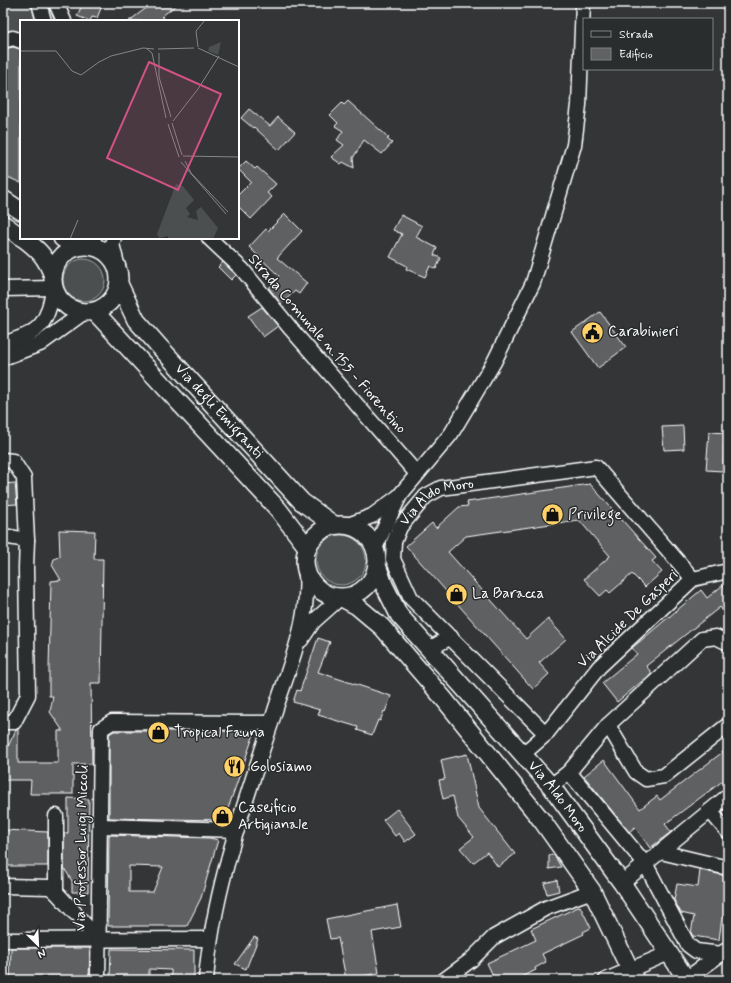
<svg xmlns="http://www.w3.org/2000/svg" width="731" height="983" font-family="Mynerve,sans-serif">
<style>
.green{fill:#4c4f50;stroke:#a6a7a8}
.building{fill:#5f6162;stroke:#fff;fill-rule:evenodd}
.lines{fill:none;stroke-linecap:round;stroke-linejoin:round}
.minor-casing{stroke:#fff;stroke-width:17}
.major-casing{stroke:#fff;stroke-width:20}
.minor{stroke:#2a2d2e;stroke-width:14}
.major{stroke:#2a2d2e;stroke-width:17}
.labels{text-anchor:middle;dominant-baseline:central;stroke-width:3;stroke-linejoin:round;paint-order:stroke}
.poi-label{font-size:15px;fill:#fff;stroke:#2a2d2e;text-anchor:start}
.street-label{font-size:15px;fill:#fff;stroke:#2a2d2e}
.inset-road{fill:none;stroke:#858686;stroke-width:1}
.view{fill:#d15284;fill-opacity:0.15;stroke:#d15284;stroke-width:2}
.inset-edge{fill:none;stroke:#fff;stroke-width:2}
</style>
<rect width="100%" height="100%" fill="#333536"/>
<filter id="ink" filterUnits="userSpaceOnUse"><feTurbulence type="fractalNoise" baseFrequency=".025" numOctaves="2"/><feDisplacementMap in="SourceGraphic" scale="8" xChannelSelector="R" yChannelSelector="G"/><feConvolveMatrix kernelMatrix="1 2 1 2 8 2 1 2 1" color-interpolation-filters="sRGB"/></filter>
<g filter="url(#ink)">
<path class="green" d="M3,3H31L35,21H21V32L3,30Z
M63 280a21 21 0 1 1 42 0a21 21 0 1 1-42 0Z
M316 560a25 25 0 1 1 50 0a25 25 0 1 1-50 0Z"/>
<path class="building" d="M83,3H103L97,18L92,17L90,21L77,16Z
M153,3H179L162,16L166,21H129Z
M13,47L21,49V183L3,175V49Z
M348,101L389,138L387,139L392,143L382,154L364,140L353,158L354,168L343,162L341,164L331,157L344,145L337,140L343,131L335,126L338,123L330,115L342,103L344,105Z
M249,109L270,126L278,117L295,132L279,150L254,127L253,128L241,118Z
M246,161L255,169L257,167L276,184L267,193L272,197L251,219L238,206V195L251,182L238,169Z
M285,214L302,231L277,258L307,283L299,294L295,291L281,304L269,288L279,276L249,247L266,229L268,231Z
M401,215L422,226L416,237L437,248L434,255L441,258L436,269L430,266L425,277L406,269L407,266L390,257L402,234L393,230Z
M223,262L236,275L231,280L218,267Z
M262,307L278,326L263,337L248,316Z
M600,312L626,347L598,368L572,332Z
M683,426L684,449L664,450L662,427Z
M709,432L728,433V444H724L723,471L706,470Z
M15,483L17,504L3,505V484Z
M590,484L656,558L652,561L662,572L645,587L632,574L610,593L607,590L600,596L584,579L610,556L579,520L466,536L448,552L526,639L548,619L566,639L539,663L549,674L533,689L406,546L432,523L436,528L459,507L468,506L467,502Z
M59,530L95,531L94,559H103L101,683H91L92,764H73V794H30L31,780H3V746H8L16,730L18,729V763H58V731H63L50,712L53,696H49V669L51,581L61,580L52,565L54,559L60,556Z
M723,585L728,592V618L720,607L646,666L652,673L617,702L602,683L637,654L632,648L701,590L707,598Z
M318,638L330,642L318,672L391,696L385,712L384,711L380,721L378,720L372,735L357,730L358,727L318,715L320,710L293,702L297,690L300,691Z
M114,731H248L254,734L224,820L109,818V734Z
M728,748V777L665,824L671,832L650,848L635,827L629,832L584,776L604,760L640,809L657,796L660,800Z
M467,754L479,808L515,854L498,867L487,852L473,863L460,848L474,837L458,818L453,796L443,799L439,780L445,779L441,760Z
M68,798L89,799L88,892H72V881L64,868V833H68Z
M397,809L416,834L405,842L399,833L395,836L383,820Z
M3,830L48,832V866H3Z
M109,835L210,838L218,840L201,898L187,926H108ZM129,866L163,867L153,892H129Z
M549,855H554L561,867L549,869Z
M700,870L727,876L724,895L728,896V912L727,918L722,917L719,940L693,936L691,933L694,916L681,913L674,900L677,884L698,887Z
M557,880L559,891L547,894L544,883Z
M397,905L401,927L372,932L379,973L346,979L338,938L330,939L326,919Z
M580,906L591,928L583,932L584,934L542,954L546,962L535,968L536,970L515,980H495L487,963L536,940L531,929Z
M254,937L258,939L246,969L235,964Z
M11,948H90L89,980H62V977H37V980H10Z
M111,949L194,950V980H171V970L149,969V980H110Z"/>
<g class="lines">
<defs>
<g id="minor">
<path d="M39,3L44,21"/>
<path d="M56,3L64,21"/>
<path d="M3,41L13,38L21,41"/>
<path d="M114,238L112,244L119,272"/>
<path d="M209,238L242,269L291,329L417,474"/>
<path d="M86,246L94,238"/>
<path d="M3,289L54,288C45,328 41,331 3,344"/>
<path d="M3,358L40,344L83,313"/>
<path d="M3,460L13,461L24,478L27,540"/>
<path d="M348,525L372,516L398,497"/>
<path d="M3,536L27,540L26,568L28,695L14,722H3"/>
<path d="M375,548L400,495L451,434L494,362L533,283L574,145L579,105L583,3"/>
<path d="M301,640L313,622L340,598"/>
<path d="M429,649L451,637"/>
<path d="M608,725L636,772L646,779L664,776L728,725"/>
<path id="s1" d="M546,734L411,598L393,559L394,542L400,527L426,496L441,488L596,467L693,579"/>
<path d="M523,754L546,734L599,667L693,579L728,571"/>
<path d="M569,772L646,865L688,945L696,951L722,954"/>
<path d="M551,786L569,772L608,725L702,639L716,637L728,643"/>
<path d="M710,811L728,832"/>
<path d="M56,816V892L75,913"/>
<path d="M100,826L237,830"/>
<path d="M661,852L728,868"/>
<path d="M622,883L728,796"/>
<path d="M3,886L50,887L56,892"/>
<path d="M81,920L98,939"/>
<path d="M3,940L210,939"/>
<path d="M686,979L725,951"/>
<path d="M98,980L101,729L112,722L271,723"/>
<path d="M206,980C213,888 246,801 274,714C288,669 310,621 306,573"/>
<path d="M444,980L471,960L494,937L546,908L592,891"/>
<path d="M606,980L669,953"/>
</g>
<g id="major">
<path d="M3,199L21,211"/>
<path d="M3,224L21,237"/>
<path d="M23,238C39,250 46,257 53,276"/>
<path d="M62,238L76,247"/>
<circle cx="86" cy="279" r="33"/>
<path id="s2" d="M119,284L136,320L158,345L302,502L334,525"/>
<path d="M95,312L278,509L307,547"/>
<circle cx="341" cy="561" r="36"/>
<path id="s3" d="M377,565L384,585L399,615L551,786L622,883L687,980"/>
<path d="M342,598L357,606L382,627L444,699L543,822L592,891L635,980"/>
</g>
</defs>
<use href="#minor" class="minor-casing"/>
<use href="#major" class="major-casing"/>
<use href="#minor" class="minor"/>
<use href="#major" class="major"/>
</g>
</g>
<defs>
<symbol id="civic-disc" viewBox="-11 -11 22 22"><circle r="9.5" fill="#ffd166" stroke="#2a2d2e"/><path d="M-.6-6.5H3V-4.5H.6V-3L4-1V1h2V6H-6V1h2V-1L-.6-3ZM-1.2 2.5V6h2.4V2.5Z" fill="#111"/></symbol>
<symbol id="shop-disc" viewBox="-11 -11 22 22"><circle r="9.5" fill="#ffd166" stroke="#2a2d2e"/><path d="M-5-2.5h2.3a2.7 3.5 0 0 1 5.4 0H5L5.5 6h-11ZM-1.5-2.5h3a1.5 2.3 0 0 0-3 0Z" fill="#111"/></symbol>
<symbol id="restaurant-disc" viewBox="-11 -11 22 22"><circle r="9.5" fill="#ffd166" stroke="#2a2d2e"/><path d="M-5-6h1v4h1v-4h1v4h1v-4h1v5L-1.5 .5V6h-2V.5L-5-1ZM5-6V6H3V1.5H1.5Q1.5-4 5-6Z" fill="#111"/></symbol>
</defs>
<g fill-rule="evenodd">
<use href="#civic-disc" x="580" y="320" width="25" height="25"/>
<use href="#shop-disc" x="540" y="502" width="25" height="25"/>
<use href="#shop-disc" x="444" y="582" width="25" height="25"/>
<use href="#shop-disc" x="146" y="720" width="25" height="25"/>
<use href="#restaurant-disc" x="222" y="754" width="25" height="25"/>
<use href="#shop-disc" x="210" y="804" width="25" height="25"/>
</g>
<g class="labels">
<g class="poi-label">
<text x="608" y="332">Carabinieri</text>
<text x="568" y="515">Privilege</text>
<text x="472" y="594">La Baracca</text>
<text x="174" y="733">Tropical Fauna</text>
<text x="250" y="767">Golosiamo</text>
<text x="238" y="808">Caseificio<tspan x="238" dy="17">Artigianale</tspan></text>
</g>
<g class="street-label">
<text transform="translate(327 344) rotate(49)">Strada Comunale n.155 - Fiorentino</text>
<text stroke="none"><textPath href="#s2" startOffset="163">Via degli Emigranti</textPath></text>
<text stroke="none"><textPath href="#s1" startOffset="315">Via Aldo Moro</textPath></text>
<text transform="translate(628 619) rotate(-44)">Via Alcide De Gasperi</text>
<text stroke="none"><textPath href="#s3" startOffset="296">Via Aldo Moro</textPath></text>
<text transform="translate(82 848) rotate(-89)">Via Professor Luigi Miccoli</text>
</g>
</g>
<g transform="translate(20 20)">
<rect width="219" height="219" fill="#333536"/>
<path d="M201,22L198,35L188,31L189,27ZM156,164L163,166L174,180L166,188L170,194L167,197L178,200L176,191L181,187L198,208L193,219H148V216L139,218L137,214Z" fill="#4c4f50"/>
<path class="inset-road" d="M178,27L176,11L185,0M178,28L219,47M127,29L132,33L146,98M138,29L174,28M0,31H36L52,51L61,55L79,42L91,36L123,28L134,29M139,33V57L151,97M153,101L178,69L199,36M152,103L162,135M148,104L159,137M163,136L219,137M165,141L171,153L208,192M161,142L206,194M50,219L58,200"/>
<path class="view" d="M129,42L201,74L158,170L87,138Z"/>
<rect width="219" height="219" class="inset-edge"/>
</g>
<rect width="731" height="983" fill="none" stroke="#2a2d2e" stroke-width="16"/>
<rect x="8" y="8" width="715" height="967" fill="none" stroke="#fff" stroke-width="1.5" filter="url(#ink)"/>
<rect x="583" y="18" width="130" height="52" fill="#2a2d2e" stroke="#7f8182"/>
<rect x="591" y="31" width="20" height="6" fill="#2a2d2e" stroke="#7f8182"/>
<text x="619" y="38" font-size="12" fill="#ffffff">Strada</text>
<rect x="591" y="48" width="20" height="12" fill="#5f6162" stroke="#7f8182"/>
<text x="619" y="58" font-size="12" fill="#ffffff">Edificio</text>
<g transform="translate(38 945) rotate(156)" stroke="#2a2d2e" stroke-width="3" paint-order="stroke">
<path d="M0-3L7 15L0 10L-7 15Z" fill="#ffffff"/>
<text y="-6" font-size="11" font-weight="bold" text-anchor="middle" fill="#ffffff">N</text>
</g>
</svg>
